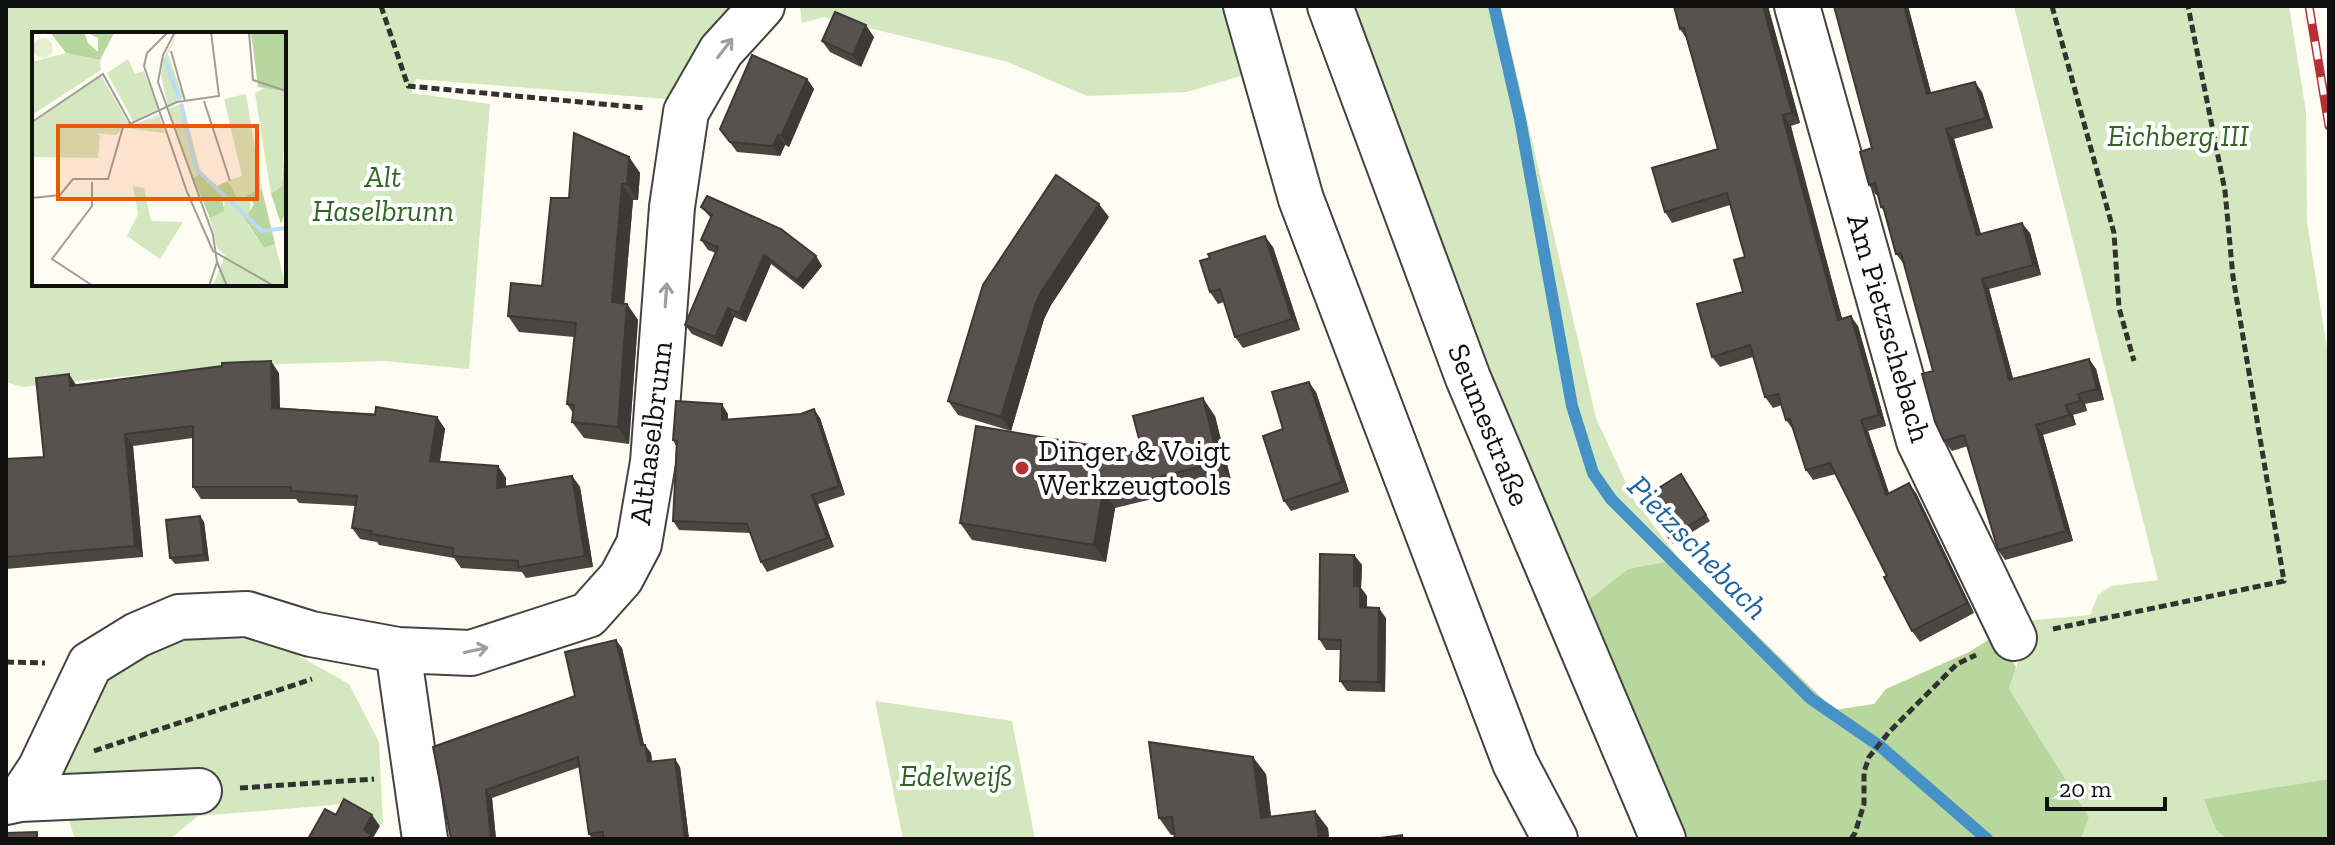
<svg xmlns="http://www.w3.org/2000/svg" width="2335" height="845" font-family="'Zilla Slab',serif">
<style>
.green{fill:#d3e8be;fill-rule:evenodd}
.forest{fill:#b7d79e}
.lines{fill:none;stroke-linecap:round;stroke-linejoin:round}
.stream{stroke:#4691c6;stroke-width:12}
.minor-casing{stroke:#434343;stroke-width:48}
.path{stroke:#323232;stroke-width:5;stroke-dasharray:8 4;stroke-linecap:butt}
.minor{stroke:#fff;stroke-width:44}
.rail-casing{stroke:#b92f34;stroke-width:9}
.rail{stroke:#fff;stroke-width:6;stroke-dasharray:18;stroke-linecap:butt}
.wall{fill:#4c4642}
.shaded-wall{fill:#3e3936}
.building{fill:#58514d;stroke:#3e3936;stroke-width:2}
.oneway{stroke:#9f9f9f}
.poi-dot{fill:#b92f34;stroke:#fff;stroke-width:3}
.labels{text-anchor:middle;dominant-baseline:central;stroke-width:8;stroke-linejoin:round;paint-order:stroke}
.park-label{font-size:30px;font-style:italic;fill:#306523;stroke:#fff}
.street-label{font-size:30px;fill:#101010;stroke:#fff}
.poi-label{font-size:30px;fill:#101010;stroke:#fff;text-anchor:start}
.water-label{font-size:32px;font-style:italic;fill:#1f649b;stroke:#fff}
.inset-river{fill:none;stroke:#bbddf3;stroke-width:4}
.inset-road{fill:none;stroke:#9f9e98;stroke-width:2}
.view{fill:#e8590c;fill-opacity:0.15;stroke:#e8590c;stroke-width:4}
.inset-edge{fill:none;stroke:#101010;stroke-width:4}
</style>
<rect width="100%" height="100%" fill="#fefcf3"/>
<path class="green" d="M6,6H732L687,63L678,100L416,79L411,93L490,104L469,369L385,361L280,364L179,380L176,371L23,387L6,382ZM34,34H284V284H34Z
M800,6H1229L1250,73L1187,92L1087,96L1008,62L824,17L802,23Z
M1350,6H1501L1596,418L1633,498L1679,559L1628,569L1581,606Z
M2014,6H2289L2306,112L2307,222L2329,361V779L2205,799L2216,830L2227,839H2081L2089,817L2009,689L2025,642L2014,622L2090,615L2098,595L2111,586L2158,580Z
M196,634L274,642L349,684L379,742L383,825L344,804L198,816L170,839H75L63,802L62,761L92,718L113,662Z
M875,701L1012,721L1035,839H903Z"/>
<path class="forest" d="M1679,559L1834,710L1874,704L1886,689L1969,652L1996,635L2016,667L2009,689L2089,817L2081,839H1951L1948,837L1921,839H1679L1581,606L1628,569Z
M2329,779V839H2227L2216,830L2204,799Z"/>
<g class="lines">
<path class="stream" d="M1494,6L1520,119L1572,406L1593,473L1611,499L1810,698L1881,747L1987,839"/>
<defs>
<path id="minor" d="M1246,6L1301,199L1515,763L1555,839
M1330,6L1468,378L1663,839
M1797,6L1919,441L2014,638
M398,650L425,839
M20,799L199,791
M6,802L20,799L40,769L90,664L137,635L179,617L247,614L311,634L398,650L471,653L588,615L621,578L639,544L653,462L672,207L686,112L721,51L762,6"/>
</defs>
<use href="#minor" class="minor-casing"/>
<path class="path" d="M381,6L408,86L645,108
M2052,6L2114,233L2119,308L2134,361
M2053,629L2284,581L2233,277L2225,191L2188,6
M6,662L45,663
M94,751L312,679
M240,788L374,779
M1851,839L1855,833L1864,804V772L1869,757L1890,731L1957,664L1976,655"/>
<use href="#minor" class="minor"/>
<defs>
<path id="rail" d="M2309,6L2329,126"/>
</defs>
<use href="#rail" class="rail-casing"/>
<use href="#rail" class="rail"/>
</g>
<path class="wall" d="M1768,6L1800,123L1791,126L1794,143L1842,318L1858,326L1886,426L1868,431L1889,493H1916L1974,613L1920,642L1912,631L1887,576L1836,474L1813,480L1806,470L1794,431L1786,420L1782,405L1773,408L1765,397L1753,357L1720,367L1712,357L1743,292L1745,257L1730,205L1672,223L1665,212L1718,149L1686,38L1680,29Z
M1834,6H1908L1931,93L1982,92L1993,128L1954,139L1981,234L2030,233L2041,275L1989,289L2013,378L2089,359L2096,369L2104,400L2085,404L2087,411L2073,415L2076,425L2043,435L2073,541L2005,560L1998,550L1968,446L1952,451L1944,441L1933,371L1904,264L1896,254L1885,213L1881,207L1878,195H1876L1869,185L1872,148Z
M874,37L861,67L830,52L822,41Z
M807,79L814,89L789,147L785,145L780,156L737,152L720,129Z
M629,157L640,173L638,200H633L624,304H627L638,320L629,444L584,438L572,422L573,413L567,404L574,337L519,332L508,316L542,286L569,198Z
M701,207L816,256L822,266L803,289L771,264L746,322L734,317L722,347L692,334L685,325L716,253L708,250L701,240L711,218Z
M1109,217L1051,305L1044,319L1011,431L958,415L948,401Z
M1273,247L1300,330L1243,348L1235,337L1224,302L1218,304L1210,292Z
M279,373L280,408L437,417L445,429L440,461L498,466L506,478V487L572,476L580,487L593,567L526,578L522,572L461,568L454,558L379,545L377,542L360,539L352,528L356,506L299,503L296,499H201L193,487V438L133,446L143,557L6,569V459L44,457L76,385Z
M1316,392L1349,492L1291,511L1284,501L1283,429Z
M728,414V419L820,418L845,495L818,504L834,547L767,572L761,562L750,533L679,530L673,521L676,446L673,440Z
M1215,416L1231,480L1115,508L1106,562L972,540L960,523L1143,454Z
M1681,474L1710,521L1673,544L1643,498Z
M200,516L204,522L209,561L175,564L170,558Z
M1354,555L1362,565L1361,588L1367,596V607L1386,618L1385,692L1347,691L1340,681V650H1326L1319,639Z
M622,648L644,745L651,753L652,762L675,759L680,767L689,839H592L589,834L580,767L492,798L496,839H451L433,747L575,696Z
M1266,774L1271,816L1328,828L1329,839H1174V835H1171L1159,818Z"/>
<path class="shaded-wall" d="M1763,6H1768L1800,123L1792,113Z
M1904,6H1908L1934,104L1927,94Z
M866,25L874,37L861,67L853,55Z
M807,79L814,89L789,147L781,136Z
M1975,82L1982,92L1993,128L1986,118Z
M1783,115L1791,126L1845,330L1838,320Z
M1946,129L1954,139L1984,245L1977,235Z
M778,135L785,145L780,156L773,146Z
M629,157L640,173L638,200L627,184Z
M622,184L633,200L623,319L612,302Z
M1099,204L1109,217L1051,305L1044,319L1011,431L1001,417L1035,305L1041,292Z
M2022,223L2030,233L2041,275L2033,265Z
M1265,236L1273,247L1300,330L1292,319Z
M764,255L771,264L746,322L739,313Z
M816,256L822,266L803,289L797,280Z
M1982,279L1989,289L2016,390L2009,380Z
M627,304L638,320L629,444L618,427Z
M728,308L734,317L722,347L715,337Z
M1851,316L1858,326L1886,426L1879,415Z
M2089,359L2096,369L2104,400L2097,389Z
M271,361L279,373L280,419L272,408Z
M69,374L77,386H70Z
M1309,382L1316,392L1349,492L1342,482Z
M2078,394L2085,404L2087,411L2080,401Z
M1203,398L1215,416L1231,480L1219,462Z
M722,404L728,414V429L722,420Z
M2066,405L2073,415L2076,425L2069,415Z
M814,409L820,418L845,495L839,486Z
M437,417L445,429L438,472L430,461Z
M1861,420L1868,431L1893,505L1886,495Z
M2036,425L2043,435L2073,541L2066,531Z
M125,434L133,446L143,557L135,546Z
M498,466L506,478L505,499L497,488Z
M572,476L580,487L593,567L585,556Z
M1909,483L1916,493L1974,613L1967,603Z
M1103,491L1115,508L1106,562L1094,545Z
M812,495L818,504L834,547L827,538Z
M200,516L204,522L209,561L204,555Z
M1354,555L1362,565L1361,588L1367,596V617L1360,607L1354,586Z
M1379,608L1386,618L1385,692L1378,682Z
M616,640L622,648L646,753L641,745Z
M645,745L651,753L653,770L648,762Z
M1253,757L1266,774L1273,835L1261,818Z
M675,759L680,767L689,839H685Z
M486,790L492,798L496,839H491Z
M1315,811L1328,828L1329,839H1319Z
M372,815L380,826L373,838L374,839H368L364,830Z"/>
<path class="building" d="M1674,6H1763L1792,113L1783,115L1787,132L1838,320L1851,316L1879,415L1861,420L1886,495L1909,483L1967,603L1912,631L1884,577L1887,576L1830,463L1806,470L1790,419L1786,420L1778,394L1765,397L1750,345L1712,357L1697,304L1743,292L1734,260L1745,257L1727,193L1665,212L1652,168L1718,149L1684,28L1680,29Z
M1834,6H1904L1927,94L1975,82L1986,118L1946,129L1977,235L2022,223L2033,265L1982,279L2009,380L2089,359L2097,389L2078,394L2080,401L2066,405L2069,415L2036,425L2066,531L1998,550L1964,435L1944,441L1935,422L1922,374L1933,371L1901,253L1896,254L1883,206L1881,207L1875,183L1869,185L1860,152L1872,148Z
M835,12L866,25L853,55L822,41Z
M752,55L807,79L781,136L778,135L773,146L730,142L720,129Z
M574,133L629,157L627,184H622L612,302L627,304L618,427L572,422L574,405L567,404L576,323L508,316L511,283L542,286L551,198H569Z
M1056,175L1099,204L1041,292L1035,305L1001,417L948,401L983,285Z
M707,196L781,229L816,256L797,280L764,255L739,313L728,308L715,337L685,325L718,247L701,240L712,215L701,207Z
M1265,236L1292,319L1235,337L1220,289L1210,292L1200,261L1210,258L1208,254Z
M271,361L272,408L375,415L376,407L437,417L430,461L498,466L497,488L572,476L585,556L518,567V561L453,556V548L371,534L372,531L352,528L357,496L291,491V487H193V426L125,434L135,546L6,557V459L44,457L36,378L69,374L70,386L222,366V363Z
M1309,382L1342,482L1284,501L1263,436L1283,429L1272,392Z
M1203,398L1219,462L1103,491L1094,545L960,523L976,426L1143,454L1133,416Z
M676,401L722,404V420L801,414L814,409L839,486L812,495L827,538L761,562L747,524L673,521L677,441L673,440Z
M1681,474L1706,515L1669,538L1643,498Z
M200,516L204,555L170,558L166,520Z
M1320,554L1354,555V586H1360V607L1379,608L1378,682L1340,681L1341,640L1319,639Z
M616,640L641,745H645L648,762L675,759L685,839H603V832L589,834L578,757L486,790L491,839H451L433,747L575,696L565,652Z
M1149,742L1253,757L1261,818L1315,811L1319,839H1175L1172,817L1159,818Z
M344,799L372,815L364,830L371,834L368,839H308L325,809L336,815Z
M37,832V839H6V833Z
M1402,835L1403,839H1373Z"/>
<defs><path id="oneway-shaft" d="M-6 0H5M1.5-3L5.5 0L1.5 3" fill="none" stroke-width="1.6" stroke-linecap="round" stroke-linejoin="round" transform="scale(2)"/></defs>
<g class="oneway">
<use href="#oneway-shaft" transform="translate(725 48) rotate(-52)"/>
<use href="#oneway-shaft" transform="translate(666 295) rotate(-86)"/>
<use href="#oneway-shaft" transform="translate(476 650) rotate(-12)"/>
</g>
<circle class="poi-dot" cx="1022" cy="468" r="8"/>
<g class="labels">
<g class="park-label">
<text x="2178" y="136">Eichberg III</text>
<text x="383" y="177">Alt<tspan x="383" dy="34">Haselbrunn</tspan></text>
<text x="956" y="776">Edelweiß</text>
</g>
<g class="street-label">
<text transform="translate(1889 328) rotate(74)">Am Pietzschebach</text>
<text transform="translate(1489 425) rotate(68)">Seumestraße</text>
<text transform="translate(651 433) rotate(-83)">Althaselbrunn</text>
</g>
<g class="poi-label">
<text x="1038" y="451">Dinger &amp; Voigt<tspan x="1038" dy="34">Werkzeugtools</tspan></text>
</g>
<g class="water-label">
<text transform="translate(1698 547) rotate(46)">Pietzschebach</text>
</g>
</g>
<g transform="translate(32 32)">
<rect width="254" height="254" fill="#fefcf3"/>
<path d="M146,0L136,22L151,65L136,75L129,43L131,27ZM34,21L68,28L69,38L0,83V30ZM96,27L103,42L112,39L126,77L101,89L75,41ZM69,43L96,91L84,103L61,101L68,103L66,126L0,125V91ZM233,56L253,59L254,65L250,154L239,162L223,61ZM214,62L230,158L219,167L216,193L232,216L243,212L254,254H181L193,223L185,216L178,186L193,173L190,166L198,171V148L210,144L192,67ZM151,71L169,142L161,146L135,77ZM127,83L133,101L94,96V95ZM101,154L112,156L119,189L151,190L128,227L95,204L106,182Z" fill="#d3e8be"/>
<path d="M18,0H52L56,11L66,20V6L54,0L82,1L68,28L34,21ZM219,0H254V65L253,59L226,55ZM254,99V178L249,192L239,162L250,154ZM169,142L183,155L196,149L204,164L200,171L190,166L192,179L178,186L161,146ZM230,158L243,212L232,216L213,187L222,172L214,163Z" fill="#b7d79e"/>
<path d="M1 16a10 10 0 1 1 20 0a10 10 0 1 1-20 0Z" fill="#e4efcf"/>
<path class="inset-river" d="M133,28L148,68M149,72L164,137L230,199L254,196"/>
<path class="inset-road" d="M136,0L115,21L112,34L155,160L181,219L242,254M143,0L131,23L126,50L181,203L185,230L177,254M217,0L221,48L254,59M139,19L153,69M172,69L198,149M0,90L71,42L98,91M60,150V174L20,227L61,254M0,166L28,163L41,147H76L91,95L145,70L187,64L179,0M185,230L195,254"/>
<path class="view" d="M26,94H225V167H26Z"/>
<rect width="254" height="254" class="inset-edge"/>
</g>
<rect width="2335" height="845" fill="none" stroke="#101010" stroke-width="16"/>
<path d="M2047 797v12h118v-12" fill="none" stroke="#101010" stroke-width="4"/>
<text x="2059" y="797" font-size="24" fill="#101010" stroke="#ffffff" stroke-width="6" paint-order="stroke">20 m</text>
</svg>
